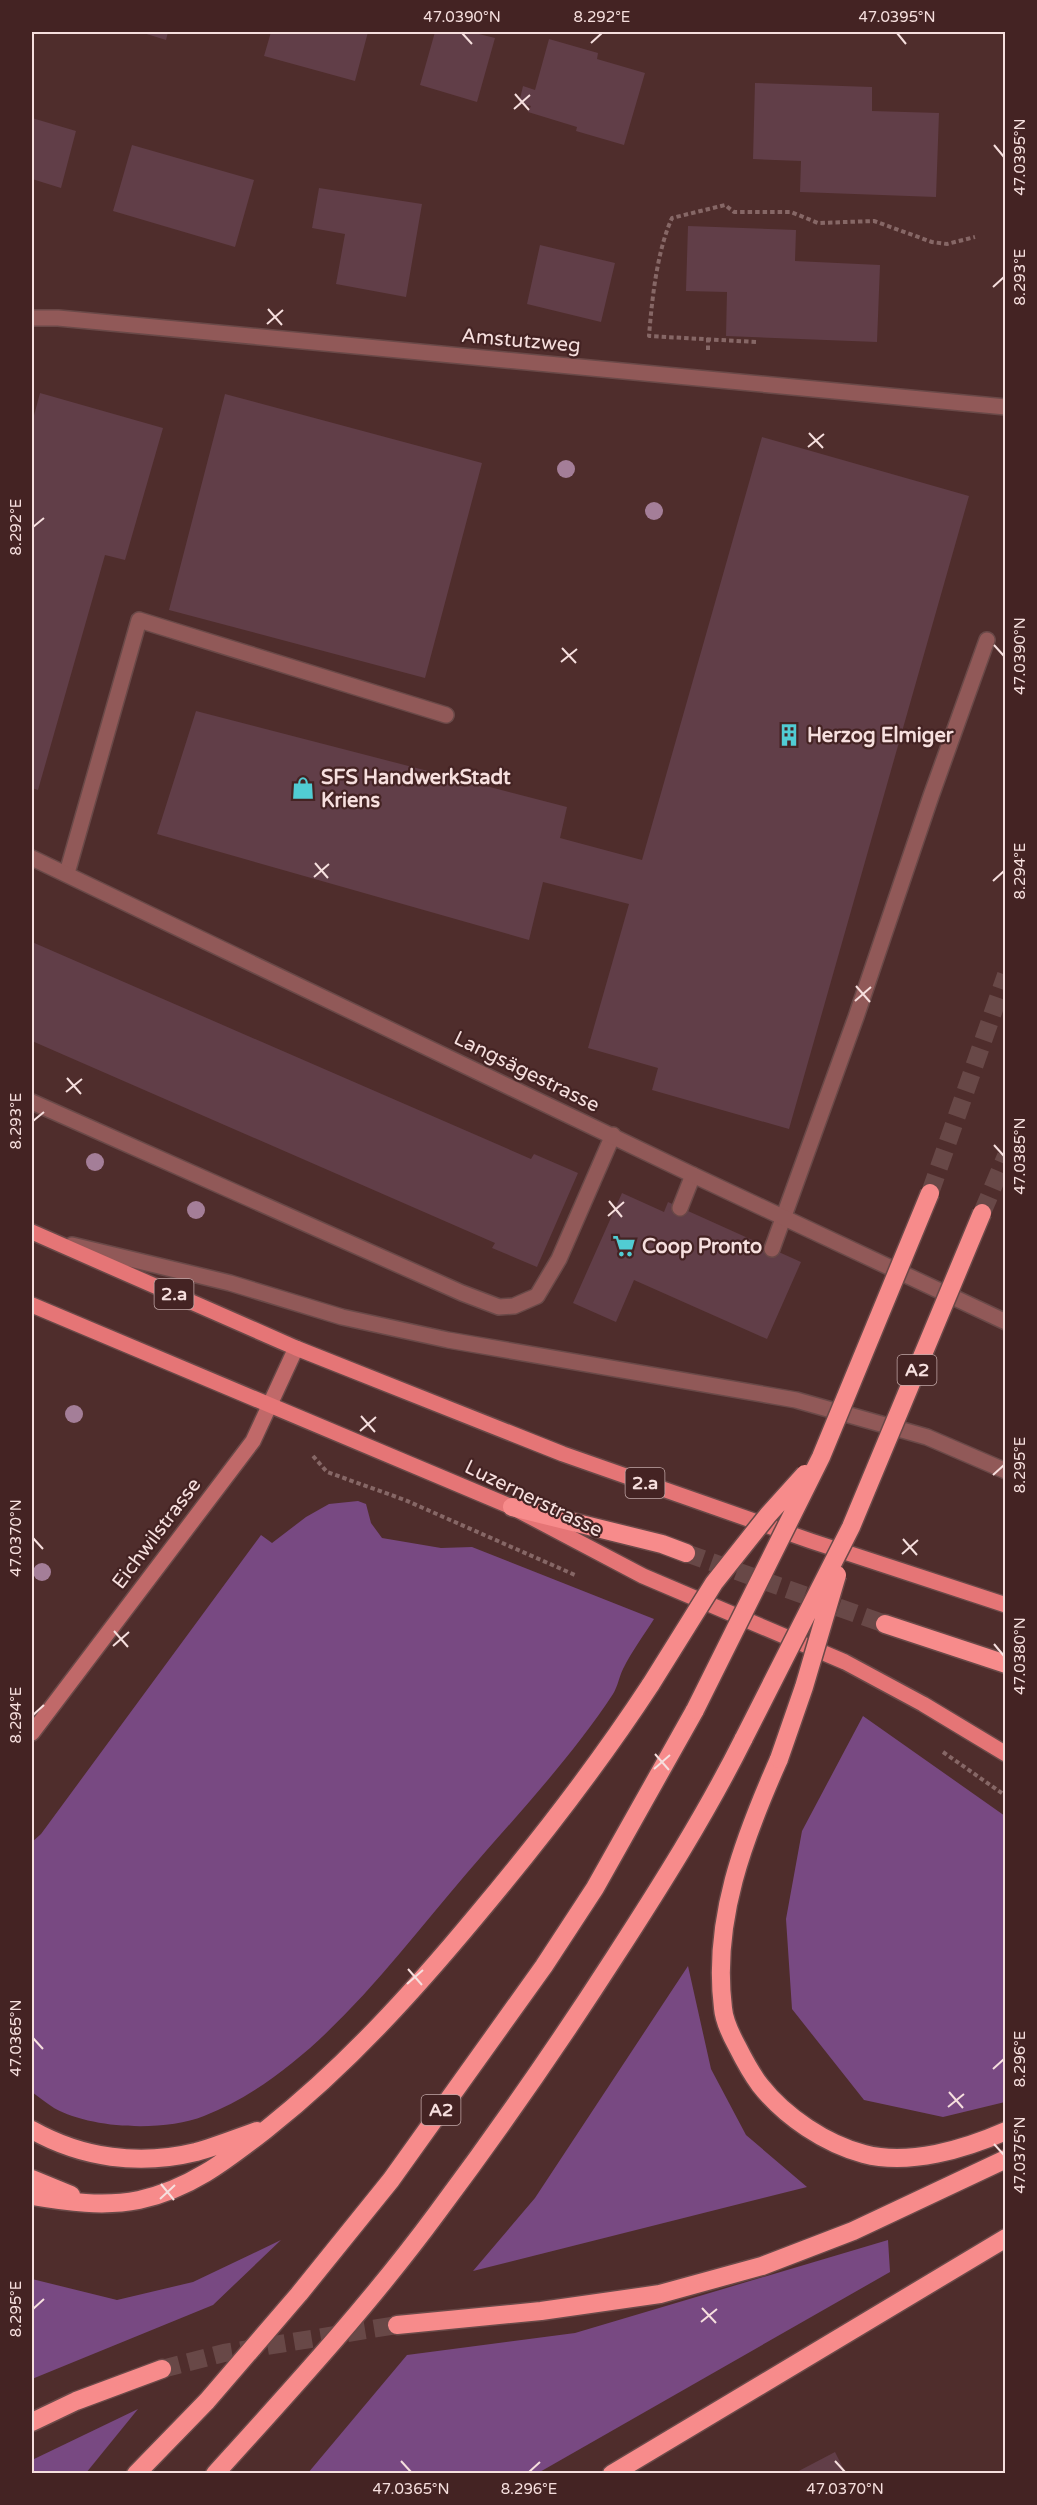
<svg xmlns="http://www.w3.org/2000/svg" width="1037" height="2505" viewBox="0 0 1037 2505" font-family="'Varela Round',sans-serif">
	<rect width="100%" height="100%" fill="#4f2d2c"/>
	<path fill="#784982" d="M358 1501 366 1504 371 1523 382 1538 441 1548 472 1547 654 1619C644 1635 632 1651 623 1669 619 1677 618 1686 613 1694 571 1758 517 1815 467 1873 393 1959 313 2073 204 2116 163 2132 92 2129 54 2108 46 2103 39 2097 32 2092V1842L41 1834 261 1535 272 1543 306 1517 329 1504Z
		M863 1716 1005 1816V2102L943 2117 864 2100 792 2009 786 1919 802 1831Z
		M688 1966 711 2069 746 2135 807 2187 473 2271 535 2198Z
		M281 2240 213 2305 32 2379V2279L117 2300 193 2282Z
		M888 2240 890 2272 538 2473H308L407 2355 575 2333Z
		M138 2409 86 2473H32V2460Z"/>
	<path fill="#613e48" d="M140 32H168L166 40Z
		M271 32H368L355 81 264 56Z
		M435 32H471L495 38 477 102 420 85Z
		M549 39 598 53 597 59 645 73 624 145 576 131 577 127 528 112 531 106 519 103 523 86 535 90Z
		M755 83 872 87V111L939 113 936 197 800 192 801 161 753 159Z
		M32 118 76 131 61 188 32 179Z
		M132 145 254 180 235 247 113 211Z
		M319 188 422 204 406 297 336 284 345 234 312 228Z
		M688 226 796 230 795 261 880 265 877 342 726 336 727 292 686 291Z
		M540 245 615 263 601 322 527 304Z
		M40 393 163 428 125 560 105 555 38 790 32 788V423Z
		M225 394 482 463 425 678 169 610Z
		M762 437 969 496 789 1129 652 1090 658 1068 588 1048 629 904 543 882 529 940 157 834 196 711 567 807 560 838 642 860Z
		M32 942 531 1159 534 1154 578 1173 537 1267 492 1248 495 1243 32 1041Z
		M622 1193 664 1212 668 1202 801 1262 767 1339 634 1280 616 1322 573 1303Z
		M835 2452 846 2474H793Z"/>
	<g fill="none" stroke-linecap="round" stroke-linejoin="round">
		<path stroke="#684847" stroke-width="18" stroke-dasharray="18 9" stroke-linecap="butt" d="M930 1193 1006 975
			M982 1213 1006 1156
			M686 1553 885 1624
			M162 2369 224 2353 397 2325"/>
		<g stroke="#6a4948" stroke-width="18">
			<path id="lane" d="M67 873 139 620 446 715
				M32 1102 462 1293 499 1307 514 1306 537 1296 559 1259 613 1135
				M680 1208 693 1175
				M72 1245 230 1283 342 1317 448 1340 796 1400 927 1437 1006 1471
				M772 1249 856 1017 931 796 987 640"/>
		</g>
		<g stroke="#6a4948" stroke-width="18">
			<path id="street" d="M32 318H58L1006 407
				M32 858 693 1175 1006 1322"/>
		</g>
		<g stroke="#6a4948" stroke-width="18">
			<path id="secondary" d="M32 1733 253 1441 296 1348"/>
		</g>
		<g stroke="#6a4948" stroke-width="18">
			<path id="primary" d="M32 1232 296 1348 563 1454 811 1541 1006 1605
				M32 1305 512 1507 643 1576 845 1662 923 1704 1006 1754"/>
		</g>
		<g stroke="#6a4948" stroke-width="21">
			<path id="highway" d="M512 1507 662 1544 686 1553
				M885 1624 1006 1664
				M779 1759C744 1838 712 1920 723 2008 724 2021 731 2035 737 2046 744 2060 751 2073 760 2085 785 2117 826 2144 864 2154 909 2166 965 2149 1006 2131
				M32 2130C82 2158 139 2166 196 2152 217 2146 237 2138 257 2131
				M32 2179 71 2195
				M32 2196C67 2202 104 2207 139 2200 191 2189 228 2159 268 2128 347 2065 413 1992 477 1915 540 1840 598 1765 651 1684
				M397 2325 541 2311 660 2294 762 2266 853 2231 1006 2159
				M32 2422 76 2401 162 2369
				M136 2474 207 2401 299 2294 391 2180 544 1966 595 1888 695 1710
				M215 2474C291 2390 370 2304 437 2213 499 2130 558 2045 614 1958 660 1887 706 1814 744 1738
				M612 2474 1006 2238"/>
		</g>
		<path stroke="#866766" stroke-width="4" stroke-dasharray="4.5 3" stroke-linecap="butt" d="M708 338V352
			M756 342 649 336C652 299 657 251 672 218L725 205 734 212H791L818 223 874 221 932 242 947 244 975 237
			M313 1456 327 1472 405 1500 575 1575
			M943 1752 1006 1796"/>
		<use href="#lane" stroke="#915958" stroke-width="15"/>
		<use href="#street" stroke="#915958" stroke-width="15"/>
		<use href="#secondary" stroke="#c06969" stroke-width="15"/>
		<use href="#primary" stroke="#e57576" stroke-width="15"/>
		<use href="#highway" stroke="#f78b8b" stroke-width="18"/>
		<g stroke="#6a4948" stroke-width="21" stroke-linecap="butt">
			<path id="highway-bridge" d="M651 1684 714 1583 768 1515 805 1474
				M695 1710 821 1457 930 1193
				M744 1738 851 1527 982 1213
				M779 1759 804 1687 837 1575"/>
		</g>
		<use href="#highway-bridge" stroke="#f78b8b" stroke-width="18"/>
	</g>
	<g fill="#a47e98">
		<circle cx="566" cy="469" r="9"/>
		<circle cx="654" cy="511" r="9"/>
		<circle cx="95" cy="1162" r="9"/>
		<circle cx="196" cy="1210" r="9"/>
		<circle cx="74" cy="1414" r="9"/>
		<circle cx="42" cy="1572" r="9"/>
	</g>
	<path fill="none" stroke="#f6dfde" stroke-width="2" d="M462 33 472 44M897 33 906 44M591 43 602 33M515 94 529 110M514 109 530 95M994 145 1004 157M993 287 1004 277M268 309 282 325M267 324 283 310M809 433 823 448M808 447 824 434M33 527 44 518M994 645 1004 656M562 648 576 663M561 662 577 649M315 863 328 878M314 877 329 864M993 881 1004 871M856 986 870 1002M855 1001 871 987M67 1078 81 1094M66 1092 82 1079M33 1121 44 1112M994 1145 1004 1156M609 1201 622 1217M608 1216 624 1202M361 1416 375 1432M360 1431 376 1417M993 1475 1004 1465M33 1538 43 1549M903 1539 917 1555M902 1554 918 1540M114 1631 128 1647M994 1644 1004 1656M113 1646 129 1632M33 1715 44 1705M655 1754 669 1770M654 1769 670 1755M408 1969 422 1985M407 1984 423 1970M33 2038 43 2049M993 2069 1004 2059M949 2092 963 2108M948 2107 964 2094M994 2144 1004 2155M161 2184 174 2200M160 2199 175 2185M702 2308 716 2323M33 2309 44 2299M701 2322 717 2309M401 2461 411 2472M835 2461 845 2472M529 2472 540 2462"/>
	<defs>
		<g id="building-bare" transform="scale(1.8)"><path d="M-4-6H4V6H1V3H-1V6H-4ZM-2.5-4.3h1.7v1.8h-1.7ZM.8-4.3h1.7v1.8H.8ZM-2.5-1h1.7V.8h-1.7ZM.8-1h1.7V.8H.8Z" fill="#51ccd3" stroke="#442323" stroke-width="2.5" paint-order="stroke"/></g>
		<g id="shop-bare" transform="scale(1.8)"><path d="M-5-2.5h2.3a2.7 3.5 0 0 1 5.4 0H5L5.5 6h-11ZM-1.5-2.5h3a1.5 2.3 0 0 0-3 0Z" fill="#51ccd3" stroke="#442323" stroke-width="2.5" paint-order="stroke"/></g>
		<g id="supermarket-bare" transform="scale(1.8)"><path d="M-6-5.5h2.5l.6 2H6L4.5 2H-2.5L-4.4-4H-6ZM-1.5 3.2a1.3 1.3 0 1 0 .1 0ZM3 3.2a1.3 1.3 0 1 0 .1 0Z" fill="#51ccd3" stroke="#442323" stroke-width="2.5" paint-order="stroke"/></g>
	</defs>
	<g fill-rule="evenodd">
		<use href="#building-bare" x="789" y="735"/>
		<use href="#shop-bare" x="303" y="788"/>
		<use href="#supermarket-bare" x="624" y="1246"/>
	</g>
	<g text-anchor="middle" stroke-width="4.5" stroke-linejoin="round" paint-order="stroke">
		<g fill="#442323" stroke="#c1a7a6" stroke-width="1.5">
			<rect x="154.5" y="1279" width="39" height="30" rx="4.5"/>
			<rect x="897.5" y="1355" width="39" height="30" rx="4.5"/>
			<rect x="625.5" y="1468" width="39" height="30" rx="4.5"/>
			<rect x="421.5" y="2095" width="39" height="30" rx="4.5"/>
		</g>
		<g font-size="18" font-weight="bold" fill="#f6dfde">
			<text x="174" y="1300">2.a</text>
			<text x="917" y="1376">A2</text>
			<text x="645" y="1489">2.a</text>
			<text x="441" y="2116">A2</text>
		</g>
		<g font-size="20" fill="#f6dfde" stroke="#442323">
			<text transform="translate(521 340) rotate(5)" y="7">Amstutzweg</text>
			<text transform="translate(527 1071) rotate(26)" y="7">Langsägestrasse</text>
			<text transform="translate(534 1498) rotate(26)" y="7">Luzernerstrasse</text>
			<text transform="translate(156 1533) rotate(-53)" y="7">Eichwilstrasse</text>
		</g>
		<g font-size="20" font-weight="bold" fill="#f6dfde" stroke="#442323" text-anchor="start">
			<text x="807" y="742">Herzog Elmiger</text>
			<text x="321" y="784">SFS HandwerkStadt<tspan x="321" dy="23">Kriens</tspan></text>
			<text x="642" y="1253">Coop Pronto</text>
		</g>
	</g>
	<rect width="1037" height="2505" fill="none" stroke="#442323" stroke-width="66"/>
	<rect x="33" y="33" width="971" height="2439" fill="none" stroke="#f6dfde" stroke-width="2"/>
	<g font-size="15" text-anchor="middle" fill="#f6dfde">
		<text x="462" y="22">47.0390°N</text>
		<text x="602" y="22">8.292°E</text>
		<text x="897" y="22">47.0395°N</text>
		<text transform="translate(1020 157) rotate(-90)" y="5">47.0395°N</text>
		<text transform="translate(1020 277) rotate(-90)" y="5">8.293°E</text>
		<text transform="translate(16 527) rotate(-90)" y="5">8.292°E</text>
		<text transform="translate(1020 656) rotate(-90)" y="5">47.0390°N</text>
		<text transform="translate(1020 871) rotate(-90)" y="5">8.294°E</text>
		<text transform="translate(16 1121) rotate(-90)" y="5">8.293°E</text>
		<text transform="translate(1020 1156) rotate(-90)" y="5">47.0385°N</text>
		<text transform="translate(1020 1465) rotate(-90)" y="5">8.295°E</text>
		<text transform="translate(16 1538) rotate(-90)" y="5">47.0370°N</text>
		<text transform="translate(1020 1656) rotate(-90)" y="5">47.0380°N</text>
		<text transform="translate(16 1715) rotate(-90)" y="5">8.294°E</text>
		<text transform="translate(16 2038) rotate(-90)" y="5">47.0365°N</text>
		<text transform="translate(1020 2059) rotate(-90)" y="5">8.296°E</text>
		<text transform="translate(1020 2155) rotate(-90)" y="5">47.0375°N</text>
		<text transform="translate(16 2309) rotate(-90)" y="5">8.295°E</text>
		<text x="411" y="2494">47.0365°N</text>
		<text x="529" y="2494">8.296°E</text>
		<text x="845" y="2494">47.0370°N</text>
	</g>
</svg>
